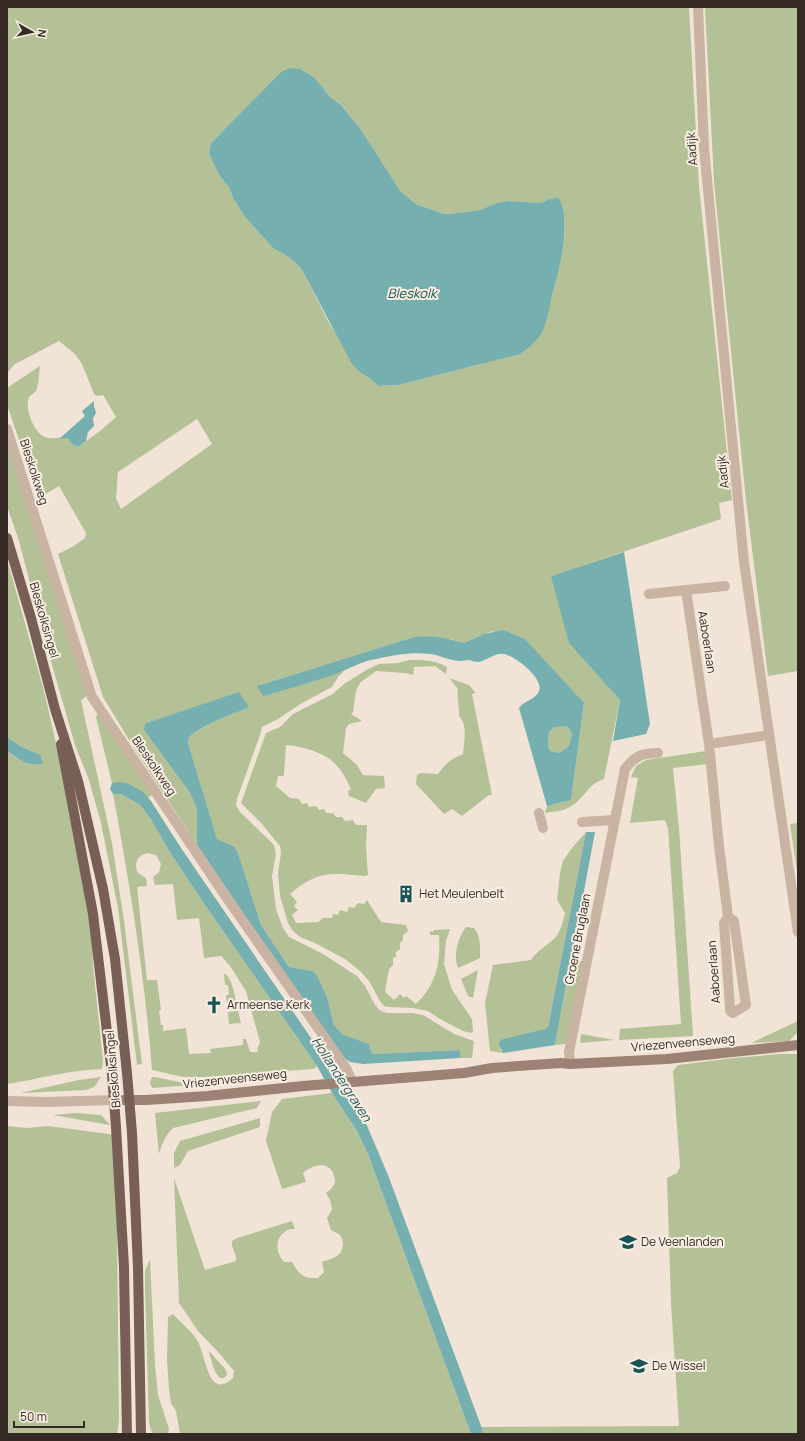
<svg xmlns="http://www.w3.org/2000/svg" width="805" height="1441" viewBox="0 0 805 1441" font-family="Manrope,sans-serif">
	<rect width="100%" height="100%" fill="#f1e4d6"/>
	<path fill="#b4c096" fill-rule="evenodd" d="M7 7H689L699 186 732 500 719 503 721 519 551 576 601 678 620 700 604 779C589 783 583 800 570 807 562 812 553 811 545 813L547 806 571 800 584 703 492 631 464 643 450 639 414 637 257 686 337 673 344 671 338 677 332 687 302 703 278 719 262 727 260 735 237 799 236 805 240 812 274 845 276 854 272 876 276 909 283 928 289 937 323 954 357 976 365 986 374 1003 379 1010 386 1013H412L423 1015 454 1034 474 1041 472 1058H460V1050L372 1054 369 1044 342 1034 334 1025 327 997 317 975 313 971 289 967 261 925 238 853 235 847 217 840 188 743C188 739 190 735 194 733 205 723 234 714 248 707L239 693 149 722 145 724 189 791 197 809V845L134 748 103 697 58 554 74 546 85 538 86 533 59 486 39 498 7 405V388L40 366C39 373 39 385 36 391 34 393 31 395 29 397 24 408 34 431 43 436 51 441 59 436 67 438L73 445 78 447 100 431 116 417 103 395 97 396 94 394 82 364 75 354 59 341 15 364 7 373ZM281 72 315 78 331 98 340 104 360 128 401 192 416 204 444 214 457 213 480 210 496 203 508 201 541 203 549 199C553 204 560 209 563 215 572 232 548 313 541 333L481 364 399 385 378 386 371 379 361 373 328 321 302 270 295 262 284 254 274 249 245 217 233 198 229 187 209 154 211 143ZM197 419 212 444 121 509 116 498 118 472Z
		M705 7H798V671L768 676 746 501 714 182Z
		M7 445 87 696 81 700 112 843 124 921 142 1064 137 1065 118 908 101 823 89 780 75 745 44 637 19 541 7 506Z
		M7 559 44 691 65 782 92 934 93 966 103 1061 102 1069C70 1070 39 1079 7 1084V751L16 758 30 764 35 753 20 746 7 737Z
		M409 660C422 660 436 660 447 667L446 674 449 678 469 685 476 693 472 694 492 795H489L462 816 452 809 444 814 416 784 417 775 421 773 438 774C446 763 451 759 463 754 464 742 468 724 459 716 460 707 456 697 458 689L446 674 435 666 414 667 413 675 405 673 376 671C371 676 365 678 360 683 354 691 355 703 353 712L351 714 362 721 349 724 346 728 343 753 357 765 363 775 384 776 385 788 376 789 366 803 349 796 348 791 351 789C347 782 344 773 338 767 326 752 304 747 286 745L284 776H278L276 786 290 798 299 799 302 804 307 803 309 807 316 806 319 810 324 809 326 813H333L336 817H342L345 821 353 820 356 825H367L366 848 368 875 365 876C329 873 319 870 290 894L297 902 294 906 298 910 292 915 296 923 318 922 323 918H332L333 914 338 915 340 910 347 912 349 907 354 908 358 903 364 904 367 900 381 922 406 925 408 931 403 935V940L400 943V949L395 953 397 956 393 958V965L389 969 385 992 394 1000 400 994 404 998 406 996 416 1004C436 985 441 962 439 935H430V931L433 932 434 930 450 929 446 941 444 964 452 990 472 1019 473 1032 471 1033 463 1031 440 1019 428 1011 413 1008 389 1007 384 1006 380 1001 369 981 360 971 345 959 315 943 300 937 293 931 288 923 280 896 278 873 281 853 280 846 262 824 241 803 266 733 280 727 293 714 333 694 344 684 368 669 379 664 398 663Z
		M98 712 153 794 148 798C142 791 122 780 112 783L96 717Z
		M563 726 568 727 572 734 569 746 559 753 550 751 548 746 549 732 553 728Z
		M706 751 708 764 673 768 679 828 693 1036 619 1040 620 1029 681 1024 668 828 665 820 630 823 638 778 631 777 636 766 646 760Z
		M113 794H121L140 805 150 818 171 854 205 905 317 1066 314 1069 204 1077H183L152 1070C145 978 130 885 113 794ZM148 853 156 855 161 864 159 872 153 877 155 885 173 884 177 920 199 918 204 958 221 956 230 966 246 991 260 1042 257 1049 258 1052H250L246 1039H243V1045L210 1049 211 1053 189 1054 186 1028 163 1031V1025H161L159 1011 161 1010 157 980H147L137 887 147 886 146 878 138 873C133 864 138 854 148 853Z
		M798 823V878L790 824Z
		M586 832 548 1027 545 1029 500 1049 503 1053 490 1051 485 1003 493 965 531 960C537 951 546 946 554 939 561 931 563 922 565 913L557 900 560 873 563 861 572 848Z
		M466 927 474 928C481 937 480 947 480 958L458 968C453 955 458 938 466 927Z
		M583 961 566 1044 555 1045 571 962Z
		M478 970 473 998 468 996 461 979Z
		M224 973C232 978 234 992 236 1002L227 1003 226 995H229L228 985H225Z
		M238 1011 241 1023 229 1024 228 1012Z
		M798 1021V1032L789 1041 751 1043Z
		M581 1034 614 1040 580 1043Z
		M781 1054H798V1434H484L481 1427 679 1426 671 1304 667 1178 677 1173 680 1167 673 1071 678 1065 734 1058Z
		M101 1077 94 1087 86 1090 20 1093 79 1080Z
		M152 1077H155L193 1085 152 1088 150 1082Z
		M332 1093 357 1131 368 1154 471 1434H180L176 1411 171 1403 169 1390 167 1360 168 1317 173 1314C181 1323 193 1332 198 1342 206 1356 208 1401 233 1378L234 1371 219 1353 198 1331 179 1303 174 1178 205 1270 236 1261C237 1253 231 1249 232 1241L237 1238 292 1221 295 1229C293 1229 288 1229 286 1231 274 1238 276 1253 284 1262H292C299 1274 303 1279 318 1278L324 1272 322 1262C333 1258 342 1257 343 1244 343 1241 342 1238 340 1235 338 1233 334 1232 331 1230L327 1218 332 1209 330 1200 326 1193 331 1189 335 1183C335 1180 334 1176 333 1173 327 1160 311 1166 303 1173L306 1182 282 1189 266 1141 272 1112 282 1099Z
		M261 1101 257 1108 173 1128C165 1136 162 1144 159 1154L155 1113Z
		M76 1113 101 1115 110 1125 53 1115Z
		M260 1118V1127L188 1151 180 1165 174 1168V1153L180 1141Z
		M7 1126 27 1128 48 1126 116 1135 119 1420 117 1434H7Z
		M150 1259 155 1365 158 1395 169 1429 168 1434H154L151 1431 149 1422 145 1289V1271Z
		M210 1352 226 1370 227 1375 224 1378H220L215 1372 209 1353Z"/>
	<path fill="#75afaf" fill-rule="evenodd" d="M289 68 300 69 315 78 331 98 340 104 360 128 401 192 416 204 444 214 457 213 480 210 496 203 508 201 541 203 549 199 558 198C560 201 562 203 562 206 570 234 558 273 551 300 549 311 546 323 542 332 537 342 528 348 520 354L399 385 378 386 371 379 361 373 352 364 302 270 295 262 284 254 274 249 245 217 233 198 229 187 220 176 209 154 211 143 281 72Z
		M94 401V406L96 413 93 418 94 426 88 432 86 441 78 447 73 445 67 438 59 439 85 416 82 411Z
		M624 552 650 724 646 734 613 741 620 700 569 643 551 576Z
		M503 630 525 639 584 703 571 800 547 806 519 708C524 700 536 700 539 691 544 678 515 656 504 654 495 652 487 661 478 662 475 662 472 661 469 660 466 660 463 661 460 661 450 661 440 655 430 654 411 652 395 655 376 659 362 661 349 669 336 674 312 682 288 689 263 696L257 686 414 637C431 635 447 638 464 643L484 634ZM563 726 568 727 572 734 569 746 559 753 550 751 548 746 549 732 553 728Z
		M239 692 249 707C234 714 206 723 194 733 190 735 188 739 188 743L217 839 235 847 238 853 261 925 289 967 313 971 317 975 327 997 334 1025 342 1034 369 1044 372 1054 460 1050V1058L363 1064 350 1062 344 1058 322 1030 197 845V809L189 791 144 730 145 724 149 722Z
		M7 737 20 746 40 755 43 763C30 768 18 759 7 751Z
		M117 782 127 783 143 792 151 801 181 848 348 1092 365 1121 388 1175 484 1434H471L368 1154 357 1131 332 1093 317 1066 205 905 171 854 150 818 140 805 121 794H113L110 789 112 783Z
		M586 832H595L555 1045 503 1053 499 1045 500 1040 545 1029 548 1027Z"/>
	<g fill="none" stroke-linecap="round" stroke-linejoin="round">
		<path stroke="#c9b3a2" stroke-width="10" d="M698 7 704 148 744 562 798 932
			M7 429 92 697 224 894 346 1068 352 1081
			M725 586 686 590 709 744 719 846 728 917 724 923 730 1007V1011L733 1013 746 1005 734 921 728 917
			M649 594 686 590
			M709 744 769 735
			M539 813 543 828
			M582 822 615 820
			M570 1064 569 1052 625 769C635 756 642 753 658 753
			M7 1101 46 1102 115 1100"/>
		<path stroke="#9d8174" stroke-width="10" d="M115 1100H146L207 1096 303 1086 464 1073 492 1068 561 1063 570 1064 667 1059 798 1045"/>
		<path stroke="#775f55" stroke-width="10" d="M7 538 31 618 55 709 78 781 103 889 115 959 127 1073 132 1133 138 1268 141 1434
			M61 744 93 914 112 1074 116 1127 124 1267 127 1434"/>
	</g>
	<defs>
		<g id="building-bare" transform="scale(1.38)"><path d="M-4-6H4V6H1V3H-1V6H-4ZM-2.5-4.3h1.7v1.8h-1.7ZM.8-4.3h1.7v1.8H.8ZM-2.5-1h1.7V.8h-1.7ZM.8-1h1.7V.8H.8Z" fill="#195456" stroke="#f9eee2" stroke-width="2.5" paint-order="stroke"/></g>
		<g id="church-bare" transform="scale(1.38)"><path d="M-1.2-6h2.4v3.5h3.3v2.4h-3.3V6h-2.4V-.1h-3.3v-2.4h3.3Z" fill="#195456" stroke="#f9eee2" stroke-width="2.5" paint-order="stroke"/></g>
		<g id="school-bare" transform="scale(1.38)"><path d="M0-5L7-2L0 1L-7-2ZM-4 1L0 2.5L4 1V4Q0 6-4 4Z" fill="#195456" stroke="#f9eee2" stroke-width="2.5" paint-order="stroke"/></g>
	</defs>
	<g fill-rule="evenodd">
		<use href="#building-bare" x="406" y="894"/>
		<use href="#church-bare" x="214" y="1005"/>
		<use href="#school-bare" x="628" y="1242"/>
		<use href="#school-bare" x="639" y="1366"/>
	</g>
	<g text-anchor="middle" stroke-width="4" stroke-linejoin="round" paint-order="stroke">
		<g font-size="12" fill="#342925" stroke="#f9eee2">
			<text transform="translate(692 149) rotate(-94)" y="4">Aadijk</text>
			<text transform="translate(34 472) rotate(72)" y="4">Bleskolkweg</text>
			<text transform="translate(723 472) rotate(-96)" y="4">Aadijk</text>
			<text transform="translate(44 620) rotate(74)" y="4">Bleskolksingel</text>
			<text transform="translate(707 642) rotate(81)" y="4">Aaboerlaan</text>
			<text transform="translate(154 766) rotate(56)" y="4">Bleskolkweg</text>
			<text transform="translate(578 939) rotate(-79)" y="4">Groene Bruglaan</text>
			<text transform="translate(714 972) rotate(-94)" y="4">Aaboerlaan</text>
			<text transform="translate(683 1043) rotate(-5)" y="4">Vriezenveenseweg</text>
			<text transform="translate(113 1069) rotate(-95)" y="4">Bleskolksingel</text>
			<text transform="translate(235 1079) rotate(-6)" y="4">Vriezenveenseweg</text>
		</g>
		<g font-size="12" fill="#342925" stroke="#f9eee2" text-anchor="start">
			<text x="419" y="898">Het Meulenbelt</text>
			<text x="227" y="1009">Armeense Kerk</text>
			<text x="641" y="1246">De Veenlanden</text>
			<text x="652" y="1370">De Wissel</text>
		</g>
		<g font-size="13" font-style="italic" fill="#195456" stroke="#f9eee2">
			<text x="412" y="298">Bleskolk</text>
			<text transform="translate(342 1079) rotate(57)" y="5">Hollandergraven</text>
		</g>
	</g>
	<rect width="805" height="1441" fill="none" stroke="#342925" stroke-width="16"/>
	<g transform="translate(32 32) rotate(98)" stroke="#f9eee2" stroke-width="3" paint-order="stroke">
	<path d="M0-3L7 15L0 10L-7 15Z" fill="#342925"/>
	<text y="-6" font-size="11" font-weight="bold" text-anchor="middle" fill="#342925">N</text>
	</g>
	<path d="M14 1421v6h70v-6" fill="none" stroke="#342925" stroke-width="2"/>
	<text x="20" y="1421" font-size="12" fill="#342925" stroke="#f9eee2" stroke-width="3" paint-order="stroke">50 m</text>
</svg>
